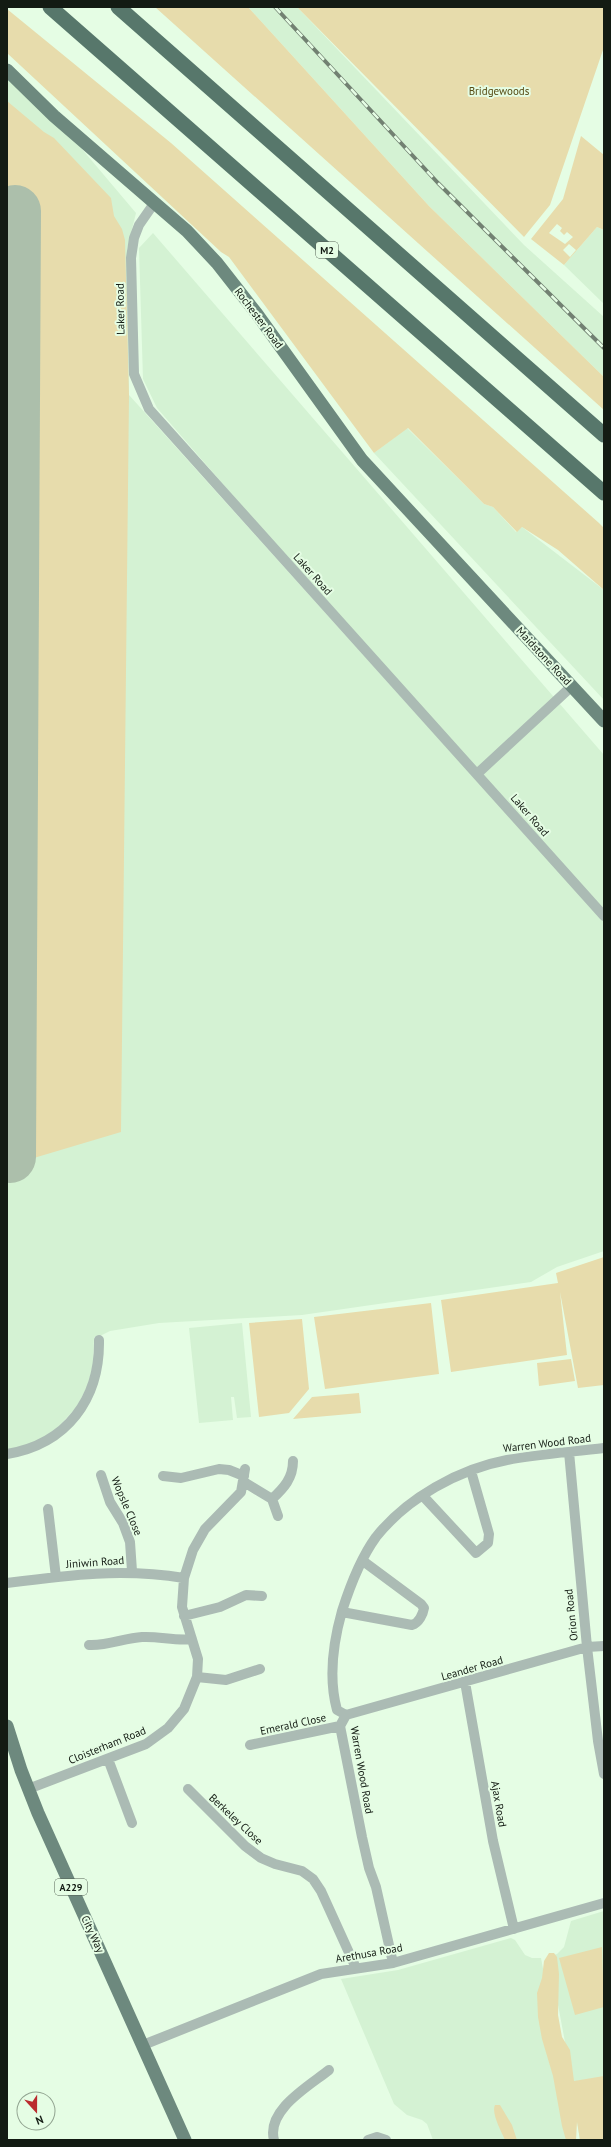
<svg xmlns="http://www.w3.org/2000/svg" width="611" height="2147" viewBox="0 0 611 2147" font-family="'PT Sans',sans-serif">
	<rect width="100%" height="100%" fill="#e5fde4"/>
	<path fill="#d4f2d3" d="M248 7H297L524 245 604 317V377L429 206Z
		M7 79 76 142 136 213 127 249 129 395 584 900 157 408 143 379 139 248 153 233 604 755V1251L557 1267 531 1282 302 1315 159 1323 110 1331 102 1335 94 1337 93 1365 87 1387 76 1408 56 1429 41 1439 25 1446 7 1450Z
		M597 227 604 230V304L564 265Z
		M407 428 484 504 493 507 516 532 522 527 604 590V700L374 453Z
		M242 1323 251 1417 237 1418 234 1397H231L233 1420 199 1423 189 1328Z
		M604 1911V2140H580L565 2042 549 1957 557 1954 564 1947 571 1921Z
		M511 1938 515 1940 525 1955 532 1958H541L557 2043 571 2140H433L427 2124 422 2120 407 2115 394 2104 341 1979 398 1970Z"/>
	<path fill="#e7dcac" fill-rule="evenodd" d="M155 7H248L429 206 604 377V410Z
		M297 7H604V47L550 205 524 237Z
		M7 9 171 143 599 523 604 528V590L558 550 522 527 517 532 493 507 484 504 408 428 374 453 229 257 221 252 7 53Z
		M7 101 44 132 54 138 111 198 114 216 122 229 125 240 129 395 121 1132 7 1166Z
		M581 136 604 155V230L597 227 564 265 531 239 563 199ZM557 224 562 228 560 231 564 235 567 232 573 237 565 244 549 233ZM569 244 576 250 570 257 563 250Z
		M604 1257V1385L578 1388 560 1292 567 1355 451 1372 441 1300 558 1283 556 1273Z
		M431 1303 439 1374 325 1389 314 1317Z
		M302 1319 309 1389 289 1413 259 1417 249 1323Z
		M571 1359 575 1381 539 1386 537 1363Z
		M359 1393 361 1413 293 1419 312 1397Z
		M602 1947 604 2007 575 2015 559 1958Z
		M549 1953H554L557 1957 559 1974 558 2015 562 2037 570 2050 574 2081 604 2076V2140H580L577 2122 576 2140H566L562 2126 553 2076 542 2039 538 2017 537 1993 542 1978 544 1961Z
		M495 2105H500L512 2125 517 2140H505C501 2131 491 2113 495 2105Z"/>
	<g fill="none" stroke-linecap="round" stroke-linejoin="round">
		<path stroke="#acbfab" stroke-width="21" d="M7 494 13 500
			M7 1139H10"/>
		<path stroke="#acbfab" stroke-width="52" d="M10 1157 15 211"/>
		<path stroke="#abbbb4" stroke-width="10" d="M155 202 139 225 134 238 131 258 134 374 149 409 604 916
			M478 773 572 686
			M569 1452 587 1647 598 1741 604 1774
			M7 1454C67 1444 100 1399 99 1340
			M101 1475 110 1502 123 1523 130 1542 132 1571
			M163 1476 181 1478 219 1469 229 1470 244 1476
			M244 1482 272 1499 278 1516
			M423 1496 476 1553 488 1543 489 1534 471 1471
			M272 1499C284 1488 293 1478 293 1461
			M48 1509 56 1577
			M7 1583C69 1575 122 1568 184 1578
			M342 1612 412 1625C419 1623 423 1614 424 1608L421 1604 363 1561
			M184 1616 220 1607 246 1595 262 1596
			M89 1645C108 1646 124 1638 142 1637 159 1636 175 1641 192 1639
			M197 1677 226 1680 260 1669
			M465 1682 493 1841 514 1929
			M346 1715 337 1710C328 1677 333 1643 342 1611 350 1586 360 1559 376 1537 407 1498 459 1469 507 1460 539 1454 572 1452 604 1448
			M346 1715 587 1647 604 1646
			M346 1715 340 1726 362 1837 369 1868 376 1887 393 1963
			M250 1745 340 1726
			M108 1759 132 1823
			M28 1789 146 1744 168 1728 184 1709 197 1677 198 1659 182 1607 184 1578 193 1550 205 1529 241 1492 245 1469
			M188 1789 245 1846 261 1858 275 1864 302 1871 313 1879 321 1891 356 1968
			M143 2045 321 1974 393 1963 604 1903
			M274 2140C266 2110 309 2086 329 2070
			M368 2140 377 2137 386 2140"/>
		<path stroke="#6d897e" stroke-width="13" d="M7 70 54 116 187 231 217 263 257 314 362 460 604 721
			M7 1726 21 1770 38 1813 185 2140"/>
		<path stroke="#57776b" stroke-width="15" d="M50 7 604 493
			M118 7 604 435"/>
		<g stroke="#728172" stroke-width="4">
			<path id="rail" d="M275 7 438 183 604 348"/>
		</g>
		<use href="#rail" stroke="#e5fde4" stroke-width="2.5" stroke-dasharray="8" stroke-linecap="butt"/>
	</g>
	<g text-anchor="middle" stroke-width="4" stroke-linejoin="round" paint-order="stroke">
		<g fill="#e5fde4" stroke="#525f52" stroke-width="1">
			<rect x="316" y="242" width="22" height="16" rx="3"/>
			<rect x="55" y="1879" width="32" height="16" rx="3"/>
		</g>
		<g font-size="10" font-weight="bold" fill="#131b13">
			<text x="327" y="254">M2</text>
			<text x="71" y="1891">A229</text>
		</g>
		<g font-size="11" fill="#564b14" stroke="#e5fde4">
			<text x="499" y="95">Bridgewoods</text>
		</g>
		<g font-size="11" fill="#131b13" stroke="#e5fde4">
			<text transform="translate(120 309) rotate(-91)" y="4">Laker Road</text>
			<text transform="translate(259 318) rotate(53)" y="4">Rochester Road</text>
			<text transform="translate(313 574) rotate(48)" y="4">Laker Road</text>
			<text transform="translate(544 656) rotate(47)" y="4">Maidstone Road</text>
			<text transform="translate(530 815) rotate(49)" y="4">Laker Road</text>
			<text transform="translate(547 1443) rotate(-7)" y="4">Warren Wood Road</text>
			<text transform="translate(127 1506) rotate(67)" y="4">Wopsle Close</text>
			<text transform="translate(95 1562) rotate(-4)" y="4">Jiniwin Road</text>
			<text transform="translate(571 1615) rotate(-96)" y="4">Orion Road</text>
			<text transform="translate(472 1668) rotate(-16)" y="4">Leander Road</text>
			<text transform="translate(293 1724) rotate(-12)" y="4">Emerald Close</text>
			<text transform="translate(107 1745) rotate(-22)" y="4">Cloisterham Road</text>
			<text transform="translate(362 1770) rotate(80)" y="4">Warren Wood Road</text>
			<text transform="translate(499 1804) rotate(80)" y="4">Ajax Road</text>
			<text transform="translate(236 1819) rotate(43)" y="4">Berkeley Close</text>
			<text transform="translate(93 1934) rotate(65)" y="4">City Way</text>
			<text transform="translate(369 1953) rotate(-10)" y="4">Arethusa Road</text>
		</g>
	</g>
	<rect width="611" height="2147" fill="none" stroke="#131b13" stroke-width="16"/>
	<g transform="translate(36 2111) rotate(159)"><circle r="19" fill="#e5fde4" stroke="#91a390"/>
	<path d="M0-3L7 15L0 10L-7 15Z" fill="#bb2b2f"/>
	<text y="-6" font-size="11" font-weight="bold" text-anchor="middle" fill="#131b13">N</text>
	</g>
</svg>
